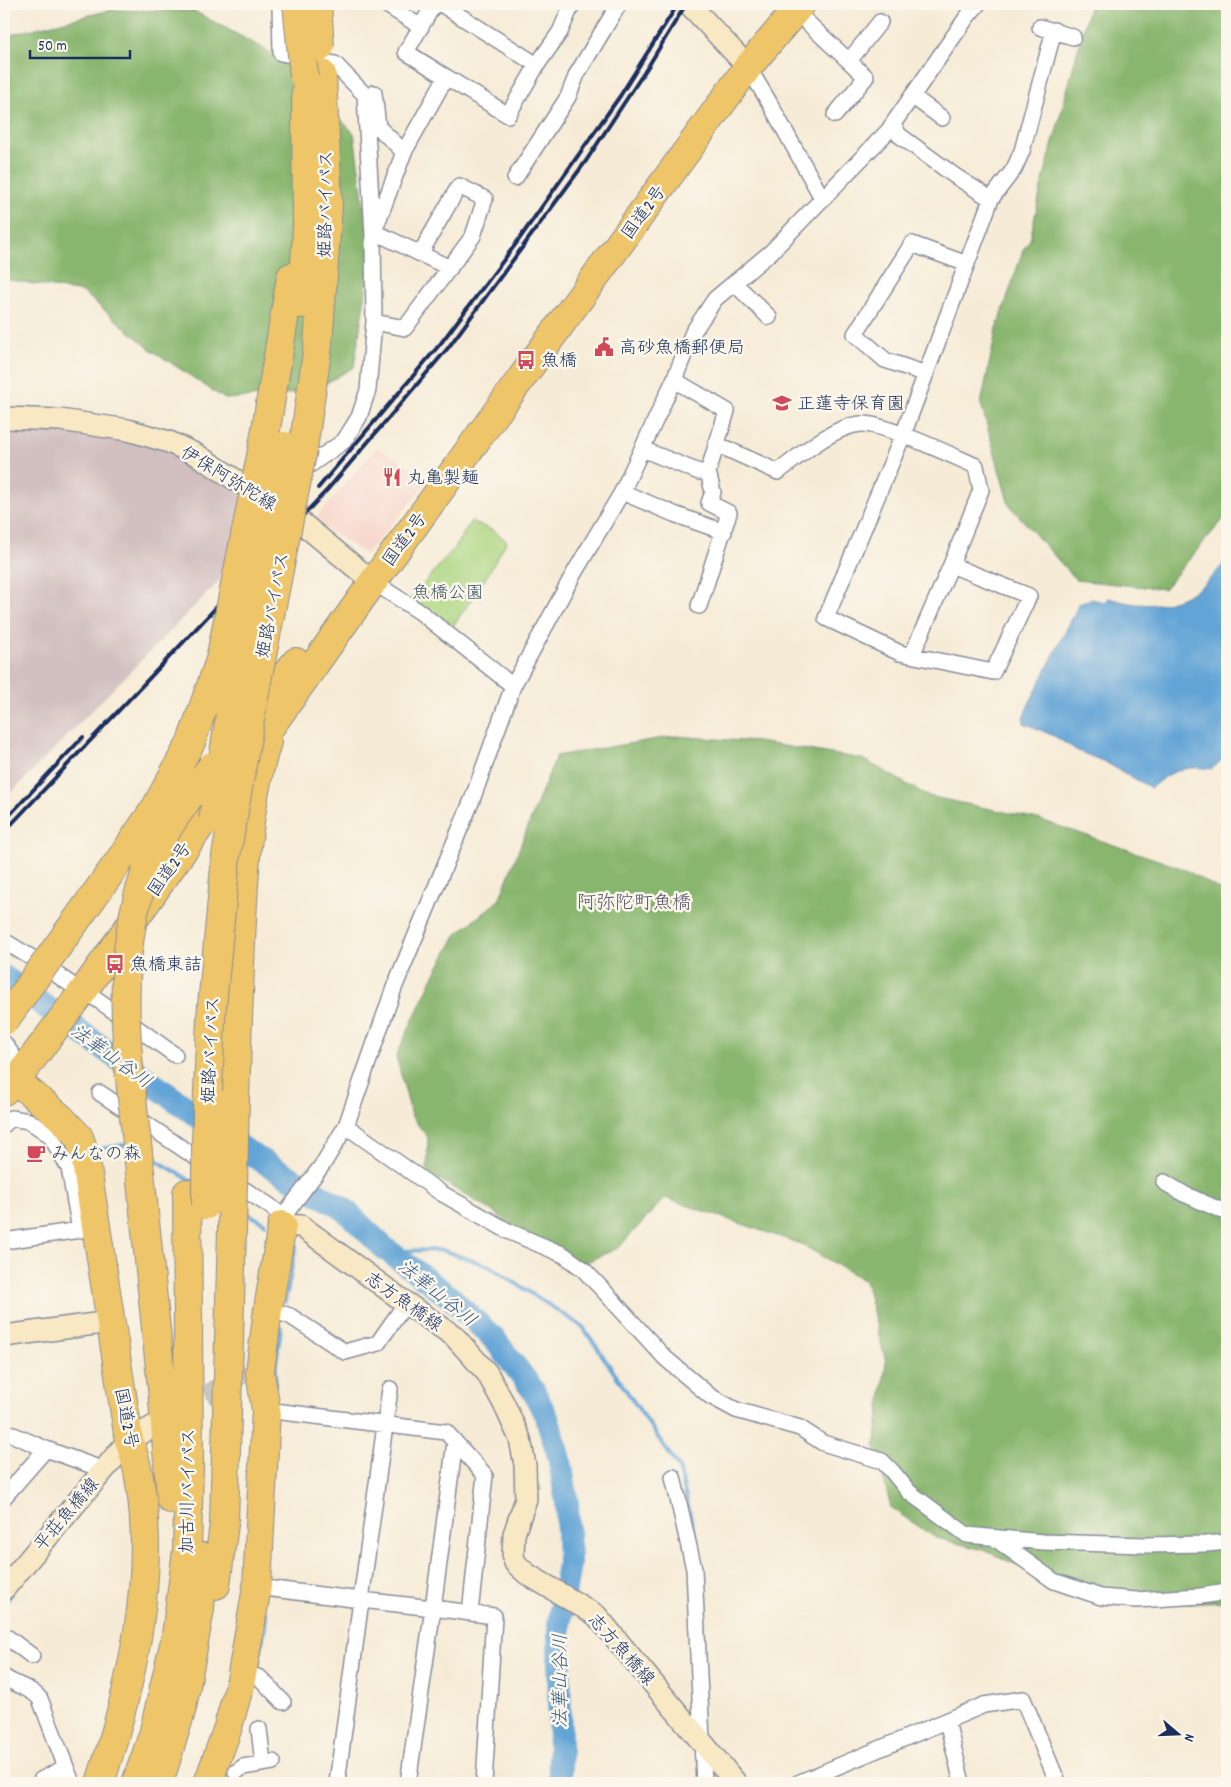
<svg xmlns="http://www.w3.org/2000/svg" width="1231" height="1787" viewBox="0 0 1231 1787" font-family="Dekko,'Klee One',sans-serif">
	<rect width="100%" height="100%" fill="#fbf7ec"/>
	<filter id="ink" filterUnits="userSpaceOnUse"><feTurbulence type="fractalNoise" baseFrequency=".02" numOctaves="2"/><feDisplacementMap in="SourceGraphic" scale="10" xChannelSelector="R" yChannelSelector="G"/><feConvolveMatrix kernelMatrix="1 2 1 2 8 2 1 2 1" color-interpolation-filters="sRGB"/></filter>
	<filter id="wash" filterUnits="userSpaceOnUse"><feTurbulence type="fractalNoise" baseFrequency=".0096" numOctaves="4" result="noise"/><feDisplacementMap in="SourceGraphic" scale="20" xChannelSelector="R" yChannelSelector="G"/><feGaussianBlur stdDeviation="1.12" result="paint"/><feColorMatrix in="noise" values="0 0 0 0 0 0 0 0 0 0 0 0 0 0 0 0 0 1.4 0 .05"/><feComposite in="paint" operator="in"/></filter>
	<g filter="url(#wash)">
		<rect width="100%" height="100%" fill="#f6ebd6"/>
		<path fill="#f7d1c8" d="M377 448 410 466 428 482 366 554 313 521Z"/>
		<path fill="#d2bfc0" d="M4 426 69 430 143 442 185 458 244 491 229 571 4 800Z"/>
		<path fill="#acd580" stroke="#64826f" d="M471 521 494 531 507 541 481 586 450 630 411 599 455 547Z"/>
		<path fill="#89b66e" stroke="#527266" d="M1090 4H1227V515L1164 589 1076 580 1009 505 981 404 996 331 1023 250 1030 240 1041 188Z
			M111 10 194 11 281 58 354 133 371 258 354 367 311 392 225 399 150 349 83 292 4 279V38L16 33Z
			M675 736 758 742 863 759 928 796 1038 819 1184 869 1227 894V1601L1163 1604 1094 1600 984 1550 936 1538 891 1508 875 1447 886 1362 865 1281 801 1244 665 1198 618 1248 566 1271 497 1214 427 1172 428 1138 412 1117 396 1056 433 977 457 934 499 900 556 756Z"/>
		<path fill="#63a4d6" stroke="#3f6a9a" d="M1227 559V755L1212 769C1185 765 1171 770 1151 788L1105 762 1078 751 1054 736 1024 723 1023 718 1029 704 1079 604 1091 599 1104 602 1109 598C1159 614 1197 601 1227 559Z"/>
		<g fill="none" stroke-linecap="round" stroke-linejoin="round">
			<path stroke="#63a4d6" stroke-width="4" d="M104 1148 128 1144
				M149 1156 195 1183
				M242 1210 266 1224
				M389 1251 442 1250 489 1266 583 1327 679 1468 699 1552 700 1563
				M285 1302 296 1246
				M275 1385 276 1362 281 1327
				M4 1604 10 1596
				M257 1671 265 1627 266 1612"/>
			<path stroke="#63a4d6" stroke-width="24" d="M4 977 252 1155 344 1209 383 1247 451 1298 495 1340 533 1390 547 1418 559 1456 567 1502 569 1564 559 1624 560 1783"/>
		</g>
	</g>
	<g filter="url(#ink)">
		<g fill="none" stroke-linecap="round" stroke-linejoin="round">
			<path stroke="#cac5be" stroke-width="21" stroke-dasharray="21 11" stroke-linecap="butt" d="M178 1412 247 1371"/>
			<g stroke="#888d9a" stroke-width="18">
				<path id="street" d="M280 4 281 53 335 64 365 95 373 234 383 236 450 268
					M385 4 421 27
					M441 4 537 65 560 32 572 4
					M795 11 866 77 835 115
					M1040 27 1073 37
					M849 61 880 22
					M748 67 769 102 822 198
					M446 77 508 115 537 65
					M374 93 378 127 404 152
					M912 96 942 118
					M515 178 568 97 577 74 619 4
					M991 199 1014 169 1022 151 1054 30
					M734 283 769 317
					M374 322 405 328 473 236 485 199 459 186 420 254
					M926 374 885 360 855 334 912 244 967 264
					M674 380 727 411 708 472 713 492 709 503 729 513 699 606
					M716 444 778 472C799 456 834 426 861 424 882 422 953 456 976 466L981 490 951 565 1029 596 993 672 900 653 826 618 903 435 991 199 955 176 899 135 893 124
					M642 449 699 472H708
					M296 469 307 467 344 441 359 417 368 390 374 322 373 234 404 152 446 77 406 52 434 4
					M622 492 674 514 724 532
					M373 582 420 612 513 686
					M912 655 951 565
					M4 941 37 961 82 992
					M84 990 175 1055
					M4 1043 23 1071
					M100 1093 210 1167
					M4 1125 11 1118 29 1121 50 1135 69 1168 80 1230 4 1241
					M346 1126 441 1193 508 1231 564 1255 583 1269 603 1290 665 1358 710 1396 736 1410 800 1428 823 1443 882 1461 892 1471 909 1492 967 1535 1043 1542 1145 1545 1206 1544 1227 1542
					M231 1181 270 1206 283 1217
					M1164 1182 1184 1194 1227 1213
					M282 1225 283 1217 323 1164 346 1126 394 988 472 800 513 686 573 575 622 492 674 380 693 332 715 299 771 252 888 131 967 17 978 4
					M268 1309 290 1316 345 1352 378 1343 406 1303
					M266 1410 446 1432 455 1442 433 1608 361 1600 337 1783
					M4 1431 46 1449 104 1470
					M455 1442 485 1475 470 1613
					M673 1477 694 1569 704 1783
					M4 1497 46 1449
					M994 1538 1054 1581 1101 1597 1136 1600 1201 1596 1227 1592
					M257 1587 361 1600 390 1389
					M4 1635 32 1656
					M243 1672 260 1678 283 1702
					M4 1677C16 1686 31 1687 40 1699L72 1783
					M947 1721 962 1783
					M259 1729 263 1763
					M236 1772 243 1767 273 1762
					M41 1780 66 1767
					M408 1783 433 1608 494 1616 484 1783
					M798 1783 984 1705 1023 1699 1058 1783"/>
			</g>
			<g stroke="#888d9a" stroke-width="24">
				<path id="secondary" d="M689 4 748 67
					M4 418 60 420 128 430 169 442 197 455 298 520 373 582
					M282 1225 301 1226 406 1303 454 1336 487 1373 504 1404 520 1439 525 1465 526 1499 514 1534 513 1554 515 1563 527 1574 596 1615 736 1783
					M4 1336 110 1322
					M4 1589 129 1440 156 1425"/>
			</g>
			<g stroke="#888d9a" stroke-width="30">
				<path id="highway" d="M303 304 307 225 306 92
					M264 441 291 277
					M303 449 318 345 328 206 322 74
					M244 726 296 662
					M15 1080 60 1117 79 1137 85 1155 129 1440C133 1452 137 1465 139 1477 157 1578 131 1688 100 1783
					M4 1091 23 1071 84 990 373 582 748 67 801 4
					M235 1097C237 1045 239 993 241 941 244 875 247 806 267 742
					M139 1162 162 1388 171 1499
					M216 1585 224 1524 232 1229
					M136 1783 153 1735 176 1636 187 1550 189 1465 187 1193
					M159 1783 182 1708 200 1609 203 1557
					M208 1783 228 1727 241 1680 257 1587 266 1410 260 1372 268 1309 282 1225"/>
			</g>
			<use href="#street" stroke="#fff" stroke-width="15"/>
			<use href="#secondary" stroke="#f8e8c3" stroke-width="21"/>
			<use href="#highway" stroke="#eec569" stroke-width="28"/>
			<path stroke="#1b2f5e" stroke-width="4" d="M318 488 441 343 515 245 620 96 678 4
				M4 821 83 737
				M4 832 328 489 448 348 586 161 649 65 686 4"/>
			<g stroke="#888d9a" stroke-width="30" stroke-linecap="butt">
				<path id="highway-bridge" d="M297 4 304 76
					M317 4 320 47
					M213 820 235 686 284 446
					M4 1021 124 854 156 807 191 742 220 660 264 441
					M139 1162C129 1064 111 963 147 869 162 831 188 799 212 766
					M206 1205V1141L211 1017 226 856 256 686 303 449
					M232 1229 235 1097"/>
			</g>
			<use href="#highway-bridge" stroke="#eec569" stroke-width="28"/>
		</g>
	</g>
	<defs>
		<g id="civic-bare" transform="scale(1.5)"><path d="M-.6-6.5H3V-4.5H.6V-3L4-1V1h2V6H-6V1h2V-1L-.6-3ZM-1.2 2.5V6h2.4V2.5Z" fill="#d1495b" stroke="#fbf7ec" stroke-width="2.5" paint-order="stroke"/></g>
		<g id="bus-bare" transform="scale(1.5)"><path d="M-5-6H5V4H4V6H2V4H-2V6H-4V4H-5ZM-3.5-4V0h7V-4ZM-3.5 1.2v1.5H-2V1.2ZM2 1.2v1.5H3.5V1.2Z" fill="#d1495b" stroke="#fbf7ec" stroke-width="2.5" paint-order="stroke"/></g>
		<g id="school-bare" transform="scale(1.5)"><path d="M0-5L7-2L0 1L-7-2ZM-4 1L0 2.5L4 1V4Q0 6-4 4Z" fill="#d1495b" stroke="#fbf7ec" stroke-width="2.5" paint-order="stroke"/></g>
		<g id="restaurant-bare" transform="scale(1.5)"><path d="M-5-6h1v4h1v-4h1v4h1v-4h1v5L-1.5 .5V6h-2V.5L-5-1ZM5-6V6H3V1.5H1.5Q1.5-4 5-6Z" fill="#d1495b" stroke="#fbf7ec" stroke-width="2.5" paint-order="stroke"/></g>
		<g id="cafe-bare" transform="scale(1.5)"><path d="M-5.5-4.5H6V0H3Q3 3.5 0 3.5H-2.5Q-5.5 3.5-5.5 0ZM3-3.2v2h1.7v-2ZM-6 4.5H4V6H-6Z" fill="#d1495b" stroke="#fbf7ec" stroke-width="2.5" paint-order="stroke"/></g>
	</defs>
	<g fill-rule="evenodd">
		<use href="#civic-bare" x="604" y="347"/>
		<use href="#bus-bare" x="526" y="360"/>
		<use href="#school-bare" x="782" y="403"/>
		<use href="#restaurant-bare" x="392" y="477"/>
		<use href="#bus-bare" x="115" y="964"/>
		<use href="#cafe-bare" x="36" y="1153"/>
	</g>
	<g text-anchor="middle" stroke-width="5" stroke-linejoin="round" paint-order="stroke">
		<g font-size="18" fill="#1b2f5e" stroke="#fbf7ec">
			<text transform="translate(325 204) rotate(-89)" y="6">姫路バイパス</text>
			<text transform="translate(643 212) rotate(-54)" y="6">国道2号</text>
			<text transform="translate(229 478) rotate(31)" y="6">伊保阿弥陀線</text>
			<text transform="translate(404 539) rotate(-54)" y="6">国道2号</text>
			<text transform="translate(272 605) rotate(-79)" y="6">姫路バイパス</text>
			<text transform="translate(169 869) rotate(-55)" y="6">国道2号</text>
			<text transform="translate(210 1050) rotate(-87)" y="6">姫路バイパス</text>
			<text transform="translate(404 1301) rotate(35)" y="6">志方魚橋線</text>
			<text transform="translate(127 1418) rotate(79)" y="6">国道2号</text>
			<text transform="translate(187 1491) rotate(-89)" y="6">加古川バイパス</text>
			<text transform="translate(66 1514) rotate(-50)" y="6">平荘魚橋線</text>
			<text transform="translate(622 1649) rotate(48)" y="6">志方魚橋線</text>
		</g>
		<g font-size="18" fill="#1b2f5e" stroke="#fbf7ec" text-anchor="start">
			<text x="619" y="353">高砂魚橋郵便局</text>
			<text x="541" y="366">魚橋</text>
			<text x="797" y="409">正蓮寺保育園</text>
			<text x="407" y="483">丸亀製麺</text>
			<text x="130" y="970">魚橋東詰</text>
			<text x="51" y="1159">みんなの森</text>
		</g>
		<g font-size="18" fill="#3f5866" stroke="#fbf7ec">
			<text x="448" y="598">魚橋公園</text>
		</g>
		<g font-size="19" fill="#5a566d" stroke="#fbf7ec">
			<text x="634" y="908">阿弥陀町魚橋</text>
		</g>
		<g font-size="19" font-style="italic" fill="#345888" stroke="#fbf7ec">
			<text transform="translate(112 1055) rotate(36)" y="7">法華山谷川</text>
			<text transform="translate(438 1292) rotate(39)" y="7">法華山谷川</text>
			<text transform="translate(559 1681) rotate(-90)" y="7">法華山谷川</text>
		</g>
	</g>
	<rect width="1231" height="1787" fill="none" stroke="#fbf7ec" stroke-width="20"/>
	<g transform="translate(1178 1734) rotate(109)" stroke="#fbf7ec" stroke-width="4" paint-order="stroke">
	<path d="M0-4L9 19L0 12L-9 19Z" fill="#1b2f5e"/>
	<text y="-8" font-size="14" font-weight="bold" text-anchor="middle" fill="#1b2f5e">N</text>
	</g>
	<path d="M30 50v8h100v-8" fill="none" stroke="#1b2f5e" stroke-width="2.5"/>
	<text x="38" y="50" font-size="15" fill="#1b2f5e" stroke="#fbf7ec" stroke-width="4" paint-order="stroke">50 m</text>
</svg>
